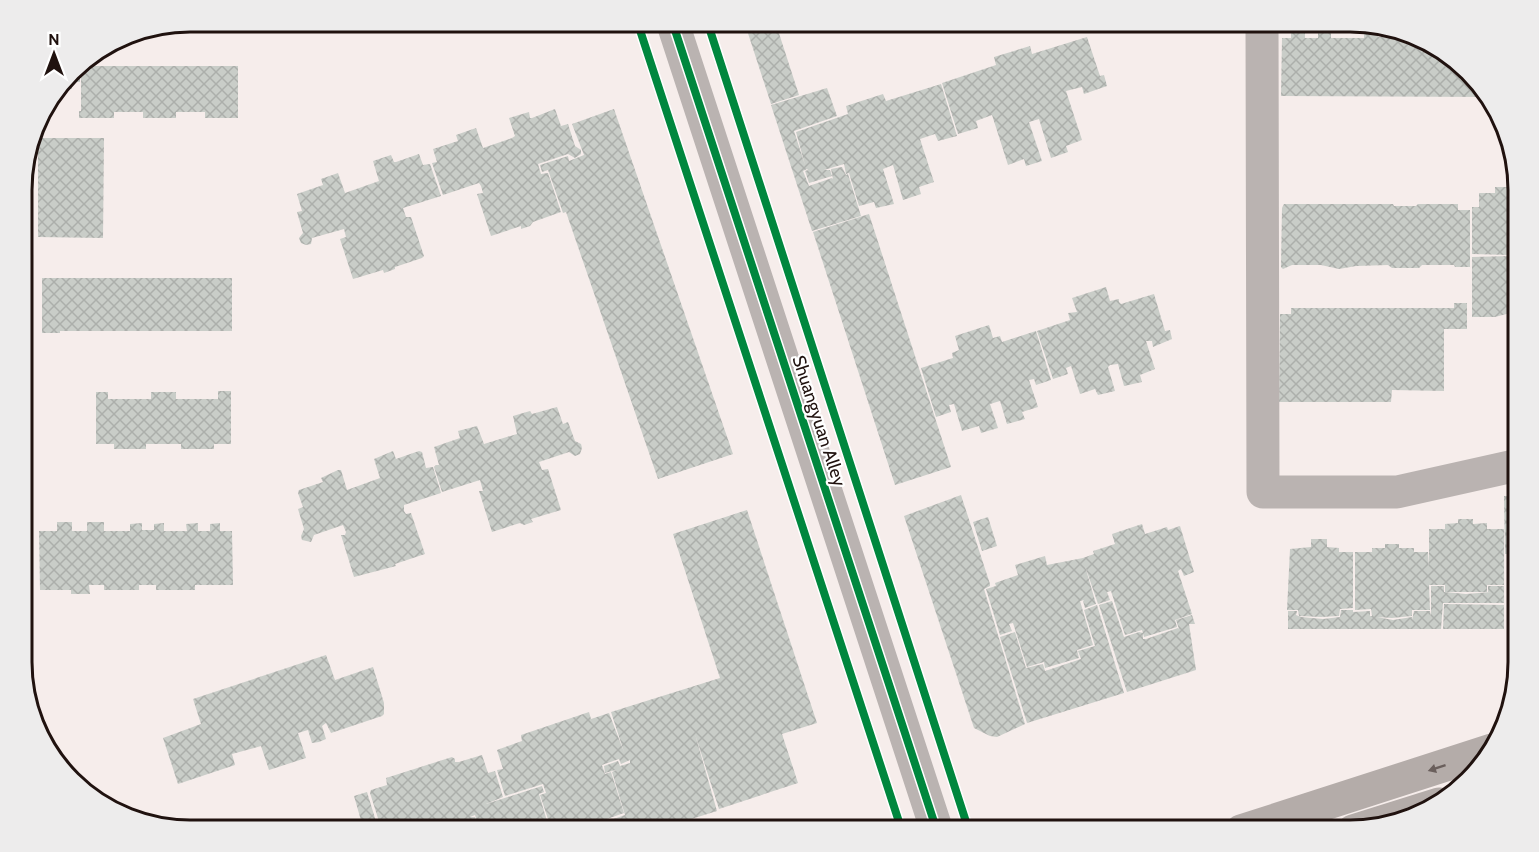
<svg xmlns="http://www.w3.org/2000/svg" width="1539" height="852" viewBox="0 0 1539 852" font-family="Cabin,sans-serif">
	<defs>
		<pattern id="building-cross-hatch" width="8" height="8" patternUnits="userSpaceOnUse" patternTransform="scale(1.5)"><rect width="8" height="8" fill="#c9cdc8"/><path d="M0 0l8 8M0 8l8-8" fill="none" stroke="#acafab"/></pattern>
	</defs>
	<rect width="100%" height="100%" fill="#f6edeb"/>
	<path fill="url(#building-cross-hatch)" d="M744 21H775L799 95 771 104Z
		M1291 31H1305V38H1318V31H1331V38H1364V31H1378V37H1392V32L1406 36V38H1412L1434 43 1490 97 1281 96 1282 38H1291Z
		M1087 37 1100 76 1104 75 1107 86 1084 94 1082 87 1066 91 1082 140 1066 146 1068 152 1051 158 1039 119 1029 122 1042 161 1026 166 1024 159 1008 165 992 115 976 121 978 128 958 134 942 83 996 65 994 57 1030 46 1032 54Z
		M80 62V82H72V89H58Z
		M81 66H238V118H205V112H176V118H143V112H114V118H79V111H81Z
		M941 84 957 136 938 141 935 134 920 139 934 182 919 187 921 194 903 200 893 165 883 169 894 204 876 208 874 202 859 206 849 173 846 174 844 164 824 170H830L832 176 809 183 805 171 808 170 807 169 803 171 809 186 832 178 833 179 831 169 842 167 846 175 848 174 861 216 812 231 771 105 827 88 837 116 794 131 805 165 796 132 848 114 846 106 883 94 886 101Z
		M555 109 561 126 568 124 575 146 581 150V154L575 158 568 154 538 164 541 174 548 173 561 212 533 222 530 226 521 229V226L491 236 477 194 483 193 481 186 479 183 443 195 432 163 437 162 433 149 458 141 456 135 476 128 483 148 512 138 515 136 509 118 529 112 530 118H532Z
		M614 109 733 454 658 479 566 212 563 213 548 170 542 172 540 165 568 156 569 161 584 155 572 124Z
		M38 138H104L103 238 38 237Z
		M419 154 423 165 430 164 441 196 403 208 406 217H411L424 256 422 258 395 267V269L384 273 383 270 353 279 340 239 346 237 344 229 312 238 311 244 306 245 301 243 299 238 303 233 297 212 302 211 297 194 323 185 321 179 338 173 345 193 379 181 373 161 391 155 394 162H396Z
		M1495 187H1508V192H1518V248H1509V255L1472 254V207H1479V193H1495Z
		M1284 204H1393L1394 206H1416L1418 204H1458V210H1470V267H1455L1454 265H1422L1419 268H1392L1388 265 1356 266 1339 269 1321 265H1292L1283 269 1281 267 1282 208Z
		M869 214 951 467 895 485 813 232Z
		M1511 249H1518V311L1495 317H1472V257L1511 256Z
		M42 278H232V331H60V333H42Z
		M1106 287 1110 301 1119 299V302L1121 304 1154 294 1165 331 1170 330 1172 339 1153 347 1152 341H1146L1155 369 1140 375 1142 382 1124 386 1118 364 1110 365 1108 367 1115 391 1098 395 1095 389 1080 394 1071 366 1066 368 1068 374 1053 379 1037 331 1070 320 1068 313 1077 312 1072 298Z
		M1454 303H1467V329H1444V391L1392 390 1391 402H1279L1280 314H1291V308H1454Z
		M989 325 993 338 1000 336 1002 342 1036 331 1051 380 1036 385 1034 379 1029 380 1038 407 1022 412 1025 419 1007 424 1000 401 990 404 998 428 981 433 979 426 962 431 954 404 949 405 951 412 936 417 921 368 953 358 952 353 959 350 955 336Z
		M218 391H231V444H214V449H181V444H146V449H114V444H96V392H108V399H151V392H176V399H218Z
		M557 407 563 424 568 422 575 441 581 444 582 448 580 454 575 456 569 452 539 462 542 470 548 469 561 510 531 519 533 522 524 525 520 523 492 532 479 491H483L480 480 442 492 434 467 436 465H439L434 447 460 438 458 431 477 426 484 444 517 434 513 416 530 411 532 414Z
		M393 451 396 459 419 451 422 452 426 468 433 467 441 493 404 505V511L406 514 411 513 425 554 395 564 396 566 354 577 341 535H345L346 532 343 525 314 535 311 542 302 540 301 536 304 529 298 509 303 507 298 493 299 490 323 482 321 478 338 470H341L347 490 380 478 374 459Z
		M961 495 990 584V586L984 589 1025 724 997 737 990 736 974 728 904 516Z
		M1504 496H1518V554H1505Z
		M747 510 817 723 782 734 798 783 719 809 695 734 717 811 653 831H579L625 815 612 772 616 770 605 773 604 766 618 761 620 766 630 763V760L621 764 619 759 602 765 605 774 611 772 624 813 573 831H552L540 795 546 793 543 784 505 796 497 770 503 769 497 750 522 741 521 735 589 712 591 719 609 713 624 752 611 712 720 678 673 534Z
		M988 517 997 546 982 551 973 522Z
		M1458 519H1473V524L1487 523V529H1504V585H1487V592H1445V585H1429L1430 610H1412V616L1392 618 1377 617 1393 620 1412 617V620L1414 611H1430L1431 616V586H1444V592L1466 594 1491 592H1488V586H1504V603H1443L1441 629H1288V611H1297L1296 615 1301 617 1323 619 1340 617 1341 610H1353V612L1370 611V616H1372L1371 609 1355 610V552H1372V548H1385V544H1399V548H1414V552H1428L1429 567V529H1445V524L1458 523Z
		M57 522H72V531H87V522H104V531H130V524L142 523V530H154V524L164 523V531H187L186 524 198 523V531H210V524L220 523V531H232L233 585H195V590H156V585H139V590H104V585H89L90 594H71V590H40L39 531H57Z
		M1142 524 1145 534 1167 527 1168 530 1180 526 1194 572 1184 576 1181 569 1178 571 1192 614 1175 620 1177 627 1144 637 1142 630 1125 635 1111 591 1107 592 1110 600 1098 604 1085 566 1096 604 1085 608 1083 601 1084 600 1080 601 1093 645 1077 650 1079 658 1045 668 1044 662 1027 667 1013 623 1009 624 1012 631 1000 635 986 589 996 586 995 583 1018 575 1015 565 1045 556 1047 565 1083 558 1094 554 1093 551 1115 544 1112 534Z
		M1311 539H1327V547L1339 548V552H1353V608L1340 609 1339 616 1321 617 1299 616 1298 610H1287L1290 549 1311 547Z
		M1112 601 1124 637 1139 632 1143 633V639H1146L1178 628 1179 629 1176 620 1192 615 1195 624H1189L1196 670 1127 692 1099 605Z
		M1444 604 1504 605V629H1443Z
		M1097 605 1124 693 1027 723 1000 637 1015 632 1026 668 1043 664 1045 671 1081 659 1078 651 1095 646 1084 610Z
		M326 655 335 680 373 667 384 703V714L382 716 331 733 326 723 322 726 326 739 319 742 312 743 308 730 298 733 306 758 269 770 261 746 232 754 235 765 178 784 163 738 201 724 193 699Z
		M482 755 488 773 495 771 503 797 486 804 542 786 544 792 539 794 550 831H480L475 815 470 817H475L479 831H382L370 793 371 790 387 785 386 778 452 757 455 759V762H459Z
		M367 792 379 831H364L354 796Z"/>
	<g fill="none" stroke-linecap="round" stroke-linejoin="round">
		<path stroke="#bab3b1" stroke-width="33" d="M672 21 937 831
			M1262 21 1263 492H1397L1518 465"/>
		<path stroke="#b4aca9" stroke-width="33" d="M1241 831 1492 750
			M1353 831 1439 804"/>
		<g stroke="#fff" stroke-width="11">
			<path id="cycleway" d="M637 21 902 831
				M672 21 937 831
				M707 21 969 831"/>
		</g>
		<use href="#cycleway" stroke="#00873e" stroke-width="8"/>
	</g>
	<defs><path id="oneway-solid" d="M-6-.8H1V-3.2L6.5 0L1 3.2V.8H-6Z" transform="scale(1.5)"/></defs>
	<use fill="#6a5f5c" href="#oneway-solid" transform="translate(1437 768) rotate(162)"/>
	<g text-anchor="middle" stroke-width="4.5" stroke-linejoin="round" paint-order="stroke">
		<g font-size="18" fill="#20120f" stroke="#fff">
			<text transform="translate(819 421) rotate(72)" y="6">Shuangyuan Alley</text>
		</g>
	</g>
	<path d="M0 0H1539V852H0ZM190 32H1350A158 158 0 0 1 1508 190V662A158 158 0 0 1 1350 820H190A158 158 0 0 1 32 662V190A158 158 0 0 1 190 32Z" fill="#edecec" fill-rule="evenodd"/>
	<path fill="none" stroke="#20120f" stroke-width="3" d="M190 32H1350A158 158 0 0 1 1508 190V662A158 158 0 0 1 1350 820H190A158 158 0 0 1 32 662V190A158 158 0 0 1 190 32Z"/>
	<g transform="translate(54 54)" stroke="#ffffff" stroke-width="4.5" paint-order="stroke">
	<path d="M0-4.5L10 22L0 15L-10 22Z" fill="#20120f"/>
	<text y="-9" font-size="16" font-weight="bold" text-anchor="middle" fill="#20120f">N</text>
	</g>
</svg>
